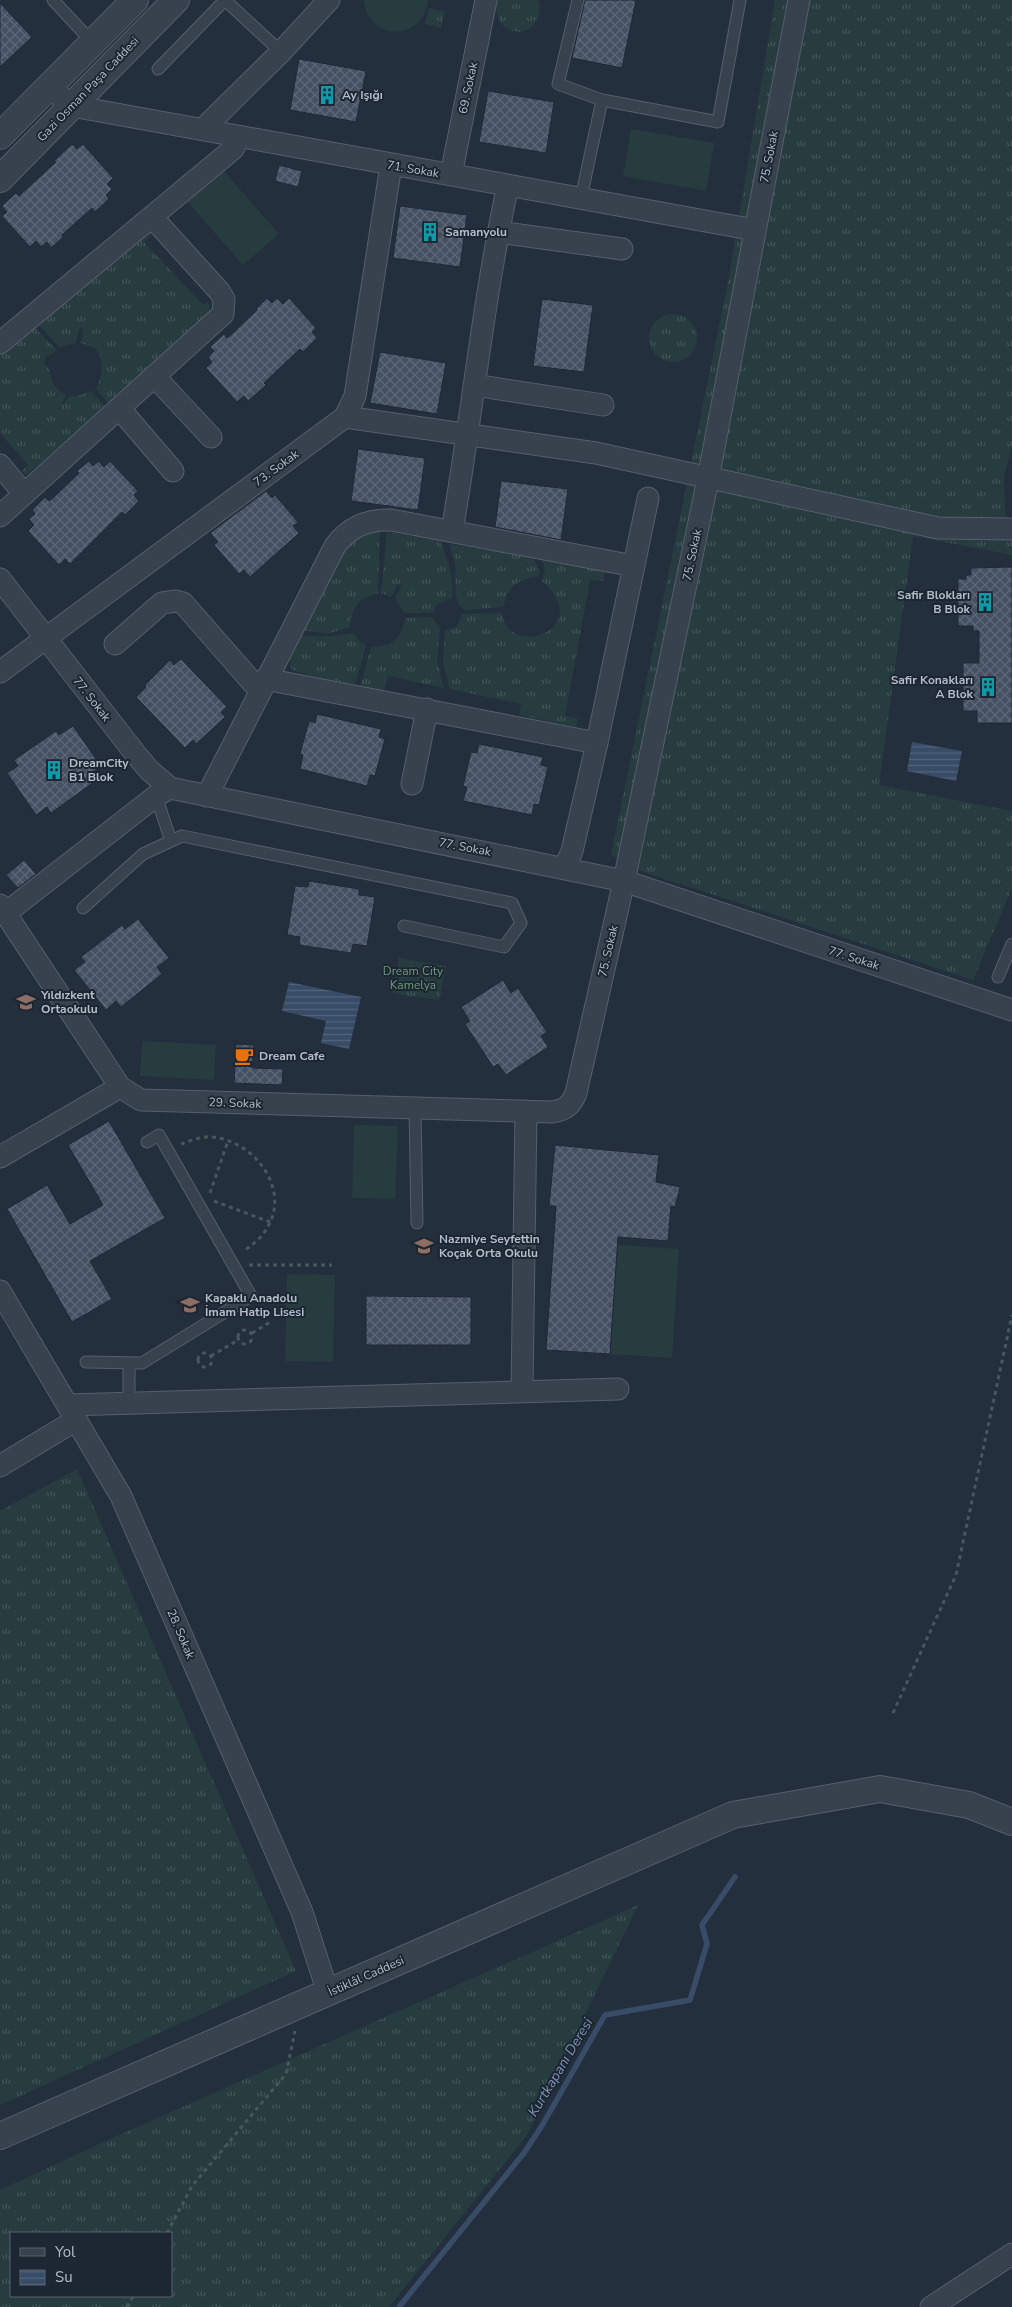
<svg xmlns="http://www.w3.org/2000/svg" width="1012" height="2307" viewBox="0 0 1012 2307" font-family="'Nunito Sans',sans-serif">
	<defs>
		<pattern id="grass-tufts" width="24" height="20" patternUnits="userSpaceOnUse" patternTransform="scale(1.25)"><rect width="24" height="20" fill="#263c3f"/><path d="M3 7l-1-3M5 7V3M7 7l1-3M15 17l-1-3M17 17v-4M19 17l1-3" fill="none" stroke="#435659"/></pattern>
		<pattern id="water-rules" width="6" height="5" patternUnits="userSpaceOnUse" patternTransform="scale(1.25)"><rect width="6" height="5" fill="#394c67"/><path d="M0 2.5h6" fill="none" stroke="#53647b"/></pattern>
		<pattern id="building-cross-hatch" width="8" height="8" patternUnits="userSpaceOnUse" patternTransform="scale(1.25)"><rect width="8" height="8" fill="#455162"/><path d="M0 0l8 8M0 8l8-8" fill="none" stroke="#5d6877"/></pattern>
	</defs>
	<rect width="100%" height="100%" fill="#242f3e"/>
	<path fill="url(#grass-tufts)" fill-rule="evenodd" d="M498 0H538C545 19 529 37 510 30 498 24 494 13 498 0Z
		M775 0H1012V445L1004 477 1005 512 1012 527V555L913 536 879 785 1012 811V888L973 980 638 870 611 855 728 282Z
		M429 8 445 12 441 28 425 24Z
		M150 229 153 233 144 242 203 305 207 302 210 307V313L110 405 96 389C103 376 105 360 95 348L81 343 83 328H79L76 343 59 347 37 323Z
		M649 338a24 24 0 1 1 48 0a24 24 0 1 1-48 0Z
		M32 325 57 350 51 355 46 356 44 363C55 373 46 385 66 395L62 403 64 404 69 396H77L91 391 106 407 26 475 22 471 28 465 0 433V353Z
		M369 530 380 531 378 594C359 596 351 609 350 627L327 634 303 630 340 554 351 540Z
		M387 532 440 541C448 560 454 577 452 598L436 605 433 613H405L395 598 402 586 398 584 391 597 381 593Z
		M449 544 531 556C550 582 534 574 519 582 509 587 506 597 503 607L465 610C451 602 457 578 455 564 454 557 451 550 449 544Z
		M541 558 605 570 603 581 590 580 565 716 578 719 576 727 519 715 521 704 450 689 443 661 445 631 457 626 462 614 502 613C508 661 597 629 542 581L545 569Z
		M432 617 440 628 437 661 444 688 388 676 384 690 360 687 371 647C391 648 402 638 405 618Z
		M354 633 360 642 366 645 355 684 323 679 292 670C286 656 294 648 301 636H333Z
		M399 958 446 966 439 1000 392 993Z
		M77 1469 296 1971 0 2105V1511Z
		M638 1905 527 2135 389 2307H0V2190L117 2136ZM11 2233H171V2296H11Z"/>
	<path fill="#263c3f" d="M364 0H428C424 42 367 42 364 0Z
		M631 129 714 143 706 191 623 176Z
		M222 169 279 234 243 265 186 200Z
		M142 1041 216 1045 214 1080 140 1076Z
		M354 1125 398 1126 395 1199 352 1198Z
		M618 1245 679 1249 672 1358 610 1354Z
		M287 1274 335 1275 333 1362 285 1361Z"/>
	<path fill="url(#water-rules)" d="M912 742 962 751 956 781 907 771Z
		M289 982 361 997 349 1049 321 1043 326 1021 282 1011Z"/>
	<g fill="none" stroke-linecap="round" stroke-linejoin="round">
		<path stroke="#394c67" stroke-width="5.5" d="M399 2307 524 2153 543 2124 605 2015 690 2000 707 1944 702 1925 735 1877"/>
	</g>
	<path fill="url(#building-cross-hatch)" stroke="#1f2835" d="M585 0H636L622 68 572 58Z
		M0 3 32 37 0 67Z
		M299 59 366 71 356 122 290 110Z
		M488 91 554 102 546 153 479 142Z
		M72 144 77 149 83 144 113 178 107 184 112 189 106 195 109 199 95 212 92 208 62 235 63 237 51 248 47 242 41 247 36 241 30 247 2 216 7 212 2 206 16 193 19 196 56 162 54 161Z
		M279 165 302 171 298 187 275 181Z
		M400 206 467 215 460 267 393 258Z
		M267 298 272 303 277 298 283 304 289 298 316 328 312 332 317 338 303 352 300 349 264 383 266 385 248 401 244 396 237 402 206 368 212 362 208 357 214 351 210 347 224 334 227 338 232 334 257 310 256 309Z
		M542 299 593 305 584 372 533 366Z
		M380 352 446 363 437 414 370 403Z
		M358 449 425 458 418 510 351 501Z
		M89 461 93 466 99 461 104 467 110 461 138 491 134 495 139 501 125 515 122 512 70 564 65 559 59 565 28 531 34 525 29 519 35 514 32 510 45 497 49 501 54 497 79 473 77 471Z
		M501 481 568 489 561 540 495 527Z
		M266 491 272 498 275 495 298 522 293 526 299 533 250 577 244 570 239 574 214 545 218 542 210 533Z
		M1012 567V723H977V711H963V663H979V631H973V626H958V579H966V575H971V568Z
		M181 659 227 707 221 712 225 717 196 744 193 740 185 748 136 697 146 687 145 685 170 660 174 665Z
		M317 714 381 729 379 737 385 739 375 776 370 775 367 786 300 769 303 755 300 754 309 721 315 723Z
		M73 726 101 766 89 775 94 782 51 813 47 807 36 815 7 773 18 766 14 760 56 731 59 735Z
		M479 744 543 757 541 765 548 767 539 805 534 804 532 815 463 801 467 787 463 786 471 752 477 753Z
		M24 860 36 874 18 888 6 875Z
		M309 881 359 889V895L375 897 367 946 353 944 351 953 299 945 300 937 287 935 295 886 308 887Z
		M138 919 169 958 157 967 162 974 121 1007 116 1001 106 1010 74 970 85 962 81 957 122 925 125 929Z
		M503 980 511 993 518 988 547 1032 541 1036 548 1047 506 1075 498 1064 493 1067 465 1024 470 1021 461 1007Z
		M236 1044 254 1045 252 1068 283 1069 282 1085 234 1083Z
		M109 1121 165 1218 90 1261 112 1299 72 1322 7 1209 47 1185 70 1224 103 1205 68 1145Z
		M555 1145 659 1155 656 1182 680 1187 675 1207 671 1206 668 1241 618 1237 610 1354 546 1350 556 1206H549Z
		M366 1296 471 1297V1345H366Z"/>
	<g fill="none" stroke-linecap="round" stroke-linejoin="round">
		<g stroke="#565f6c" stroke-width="13">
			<path id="service" d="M53 0 93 43
				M225 0 281 52
				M578 0 558 84 602 100 581 198
				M158 69 225 0
				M602 100 718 122 740 0
				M156 796 171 841
				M83 908 143 854 182 836 512 903 521 923 504 947 404 926
				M998 977 1012 944
				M415 1108 417 1223
				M86 1362 142 1363 251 1296 159 1135 147 1142
				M129 1363V1403"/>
		</g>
		<g stroke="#565f6c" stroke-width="23">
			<path id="minor" d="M49 87 72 106 755 230
				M203 129 281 52 329 0
				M451 175 486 0
				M498 232 622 249
				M0 343 233 149 239 137
				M154 376 211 437
				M474 385 603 405
				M119 408 173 471
				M345 417 596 453 938 528 1012 529
				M0 465 24 494
				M0 516 223 314 224 299 219 291 152 217
				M452 531C472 416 483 300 508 185
				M0 579 134 752 149 770 170 788 624 881 1012 1010
				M115 644 162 603 176 601 183 603 259 690
				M0 672 345 417 355 396 391 165
				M265 679 597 743
				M412 784 427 709
				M207 796 335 546C349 527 367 519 391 520L634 566
				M565 867 572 851 597 743 648 498
				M0 905 120 1087 141 1100 552 1112C565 1110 571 1106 576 1093L624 881 708 479 799 0
				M6 913 156 796 170 788
				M0 1157 120 1087
				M0 1291 121 1496 302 1912 328 1993
				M522 1391 526 1111
				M68 1405 618 1389
				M0 1466 76 1420
				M931 2307 1012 2254"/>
		</g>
		<g stroke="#565f6c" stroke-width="28">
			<path id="tertiary" d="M0 136 135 0
				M0 179 176 0
				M0 2136 733 1815 880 1789 969 1805 1012 1822"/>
		</g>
		<path stroke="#44595c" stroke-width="3" stroke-dasharray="4 4" stroke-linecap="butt" d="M181 1144C190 1141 201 1136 211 1137 256 1140 295 1194 263 1234 258 1241 250 1246 243 1252
			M210 1193 228 1141
			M214 1201 270 1222
			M249 1265H332
			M238 1337a7 7 0 1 1 14 0a7 7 0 1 1-14 0Z
			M252 1333 272 1321
			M198 1360a7 7 0 1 1 14 0a7 7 0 1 1-14 0Z
			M211 1356 238 1340
			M893 1713 956 1575 1012 1315
			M167 2233 192 2186 286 2074 295 2031
			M127 2307 133 2296"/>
		<use href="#service" stroke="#38414e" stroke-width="11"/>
		<use href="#minor" stroke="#38414e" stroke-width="21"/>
		<use href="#tertiary" stroke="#38414e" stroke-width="26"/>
	</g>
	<defs>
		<g id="building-bare" transform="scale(1.5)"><path d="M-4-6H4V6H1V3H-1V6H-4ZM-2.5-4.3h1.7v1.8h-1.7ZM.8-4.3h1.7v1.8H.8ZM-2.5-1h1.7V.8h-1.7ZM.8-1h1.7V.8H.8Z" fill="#0f9aa8" stroke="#1d2633" stroke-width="2.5" paint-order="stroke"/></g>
		<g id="school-bare" transform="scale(1.5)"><path d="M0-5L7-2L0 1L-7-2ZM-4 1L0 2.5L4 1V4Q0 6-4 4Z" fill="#8d6e63" stroke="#1d2633" stroke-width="2.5" paint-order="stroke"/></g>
		<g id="cafe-bare" transform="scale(1.5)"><path d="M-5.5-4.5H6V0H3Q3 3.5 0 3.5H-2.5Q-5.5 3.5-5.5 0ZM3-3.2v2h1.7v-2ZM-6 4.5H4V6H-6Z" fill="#e8710a" stroke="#1d2633" stroke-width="2.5" paint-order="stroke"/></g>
	</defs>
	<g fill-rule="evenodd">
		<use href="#building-bare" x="327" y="95"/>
		<use href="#building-bare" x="430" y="232"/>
		<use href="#building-bare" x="985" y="602"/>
		<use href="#building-bare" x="988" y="687"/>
		<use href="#building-bare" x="54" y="770"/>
		<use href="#school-bare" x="26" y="1002"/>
		<use href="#cafe-bare" x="244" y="1056"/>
		<use href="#school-bare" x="424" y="1246"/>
		<use href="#school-bare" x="190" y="1305"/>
	</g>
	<g text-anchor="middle" stroke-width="4" stroke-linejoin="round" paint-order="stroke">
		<g font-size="12" fill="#b4bcc9" stroke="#1d2633">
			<text transform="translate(468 88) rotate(-78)" y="4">69. Sokak</text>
			<text transform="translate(88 89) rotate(-46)" y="4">Gazi Osman Paşa Caddesi</text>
			<text transform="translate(769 157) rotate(-79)" y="4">75. Sokak</text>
			<text transform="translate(413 169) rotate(10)" y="4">71. Sokak</text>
			<text transform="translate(276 468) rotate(-36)" y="4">73. Sokak</text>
			<text transform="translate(692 555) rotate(-78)" y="4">75. Sokak</text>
			<text transform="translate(92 699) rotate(52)" y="4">77. Sokak</text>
			<text transform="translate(465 847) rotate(11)" y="4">77. Sokak</text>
			<text transform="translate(608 951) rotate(-77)" y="4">75. Sokak</text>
			<text transform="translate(854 958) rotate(18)" y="4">77. Sokak</text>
			<text transform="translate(235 1103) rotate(2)" y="4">29. Sokak</text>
			<text transform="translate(181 1634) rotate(67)" y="4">28. Sokak</text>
			<text transform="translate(366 1976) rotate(-24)" y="4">İstiklâl Caddesi</text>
		</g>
		<g font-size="12" font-weight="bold" fill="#b4bcc9" stroke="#1d2633" text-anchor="start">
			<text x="342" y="99">Ay Işığı</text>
			<text x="445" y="236">Samanyolu</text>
			<text x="970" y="599" text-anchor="end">Safir Blokları<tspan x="970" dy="14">B Blok</tspan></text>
			<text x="973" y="684" text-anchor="end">Safir Konakları<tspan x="973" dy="14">A Blok</tspan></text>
			<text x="69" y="767">DreamCity<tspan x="69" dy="14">B1 Blok</tspan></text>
			<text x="41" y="999">Yıldızkent<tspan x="41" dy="14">Ortaokulu</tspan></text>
			<text x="259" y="1060">Dream Cafe</text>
			<text x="439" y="1243">Nazmiye Seyfettin<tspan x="439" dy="14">Koçak Orta Okulu</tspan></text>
			<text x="205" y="1302">Kapaklı Anadolu<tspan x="205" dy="14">İmam Hatip Lisesi</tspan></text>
		</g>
		<g font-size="12" fill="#6b9a76" stroke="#1d2633">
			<text x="413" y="975">Dream City<tspan x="413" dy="14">Kamelya</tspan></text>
		</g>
		<g font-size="14" font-style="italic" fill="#7c92b1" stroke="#1d2633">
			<text transform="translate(560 2067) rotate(-59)" y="5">Kurtkapanı Deresi</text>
		</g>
	</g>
	<rect x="10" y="2232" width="162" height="65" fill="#1d2633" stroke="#59626f"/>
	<rect x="20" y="2248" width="25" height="8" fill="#38414e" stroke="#59626f"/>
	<text x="55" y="2257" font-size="15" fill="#b4bcc9">Yol</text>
	<rect x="20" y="2270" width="25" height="15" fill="url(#water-rules)" stroke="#59626f"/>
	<text x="55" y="2282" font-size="15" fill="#b4bcc9">Su</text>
</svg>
